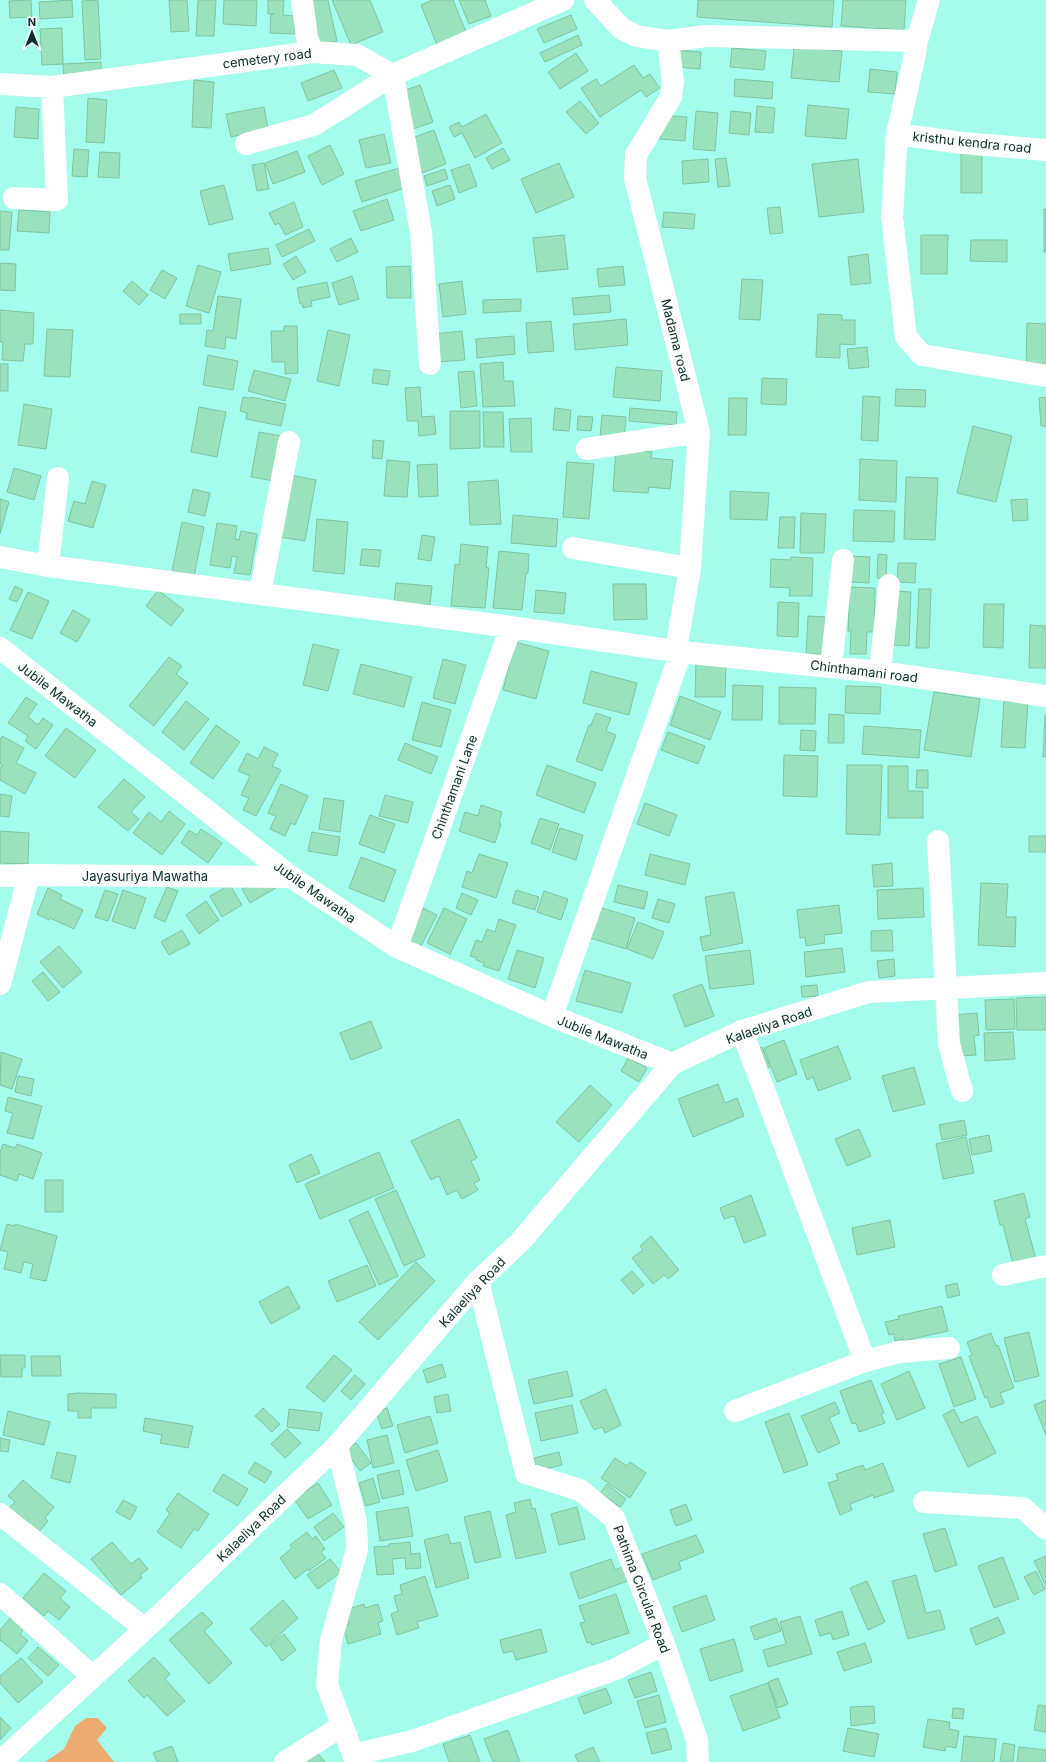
<svg xmlns="http://www.w3.org/2000/svg" width="1046" height="1762" viewBox="0 0 1046 1762" font-family="Inter,sans-serif">
	<rect width="100%" height="100%" fill="#a4fcec"/>
	<path fill="#edab71" d="M86 1718H98L107 1728 97 1740 114 1762H45L64 1749 75 1726Z"/>
	<path fill="#9ae1bd" stroke="#7ec4a1" d="M31 0 32 17 10 18 9 1Z
		M72 0 73 17 40 19 39 2Z
		M98 0 101 59 85 60 82 1Z
		M169 0H187L189 31 171 32Z
		M198 0H216L214 36H196Z
		M224 0H257L256 26 223 24Z
		M268 0H284L283 15 296 16 295 34 270 33 271 14H274H268Z
		M309 0H328L337 41 319 45Z
		M332 0H370L383 32 351 45Z
		M432 0H453L469 39 439 50 421 5Z
		M459 0H485L491 16 469 24Z
		M698 0H834L832 27 697 17Z
		M843 0H906L904 30 841 26Z
		M571 15 577 29 544 43 537 29Z
		M62 28 63 64 42 65 40 29Z
		M578 35 582 45 545 62 540 53Z
		M794 47 842 51 839 82 791 78Z
		M732 48 766 51 764 70 730 67Z
		M676 50 701 52 700 69 675 67Z
		M576 53 588 71 560 89 548 72Z
		M101 62V77L64 78 63 64Z
		M634 65 643 78 650 74 660 88 646 97 641 90 600 117 581 88 596 79 601 86Z
		M870 69 897 72 895 94 868 92Z
		M334 70 342 88 308 101 301 83Z
		M735 79 773 82 772 99 734 96Z
		M194 80 214 82 211 128 192 127Z
		M420 85 433 122 413 129 400 92Z
		M88 98 107 100 104 143 86 142Z
		M580 101 599 123 586 134 566 112Z
		M808 105 849 109 846 139 805 136Z
		M757 106 775 108 773 133 755 132Z
		M16 107 39 109 38 139 14 137Z
		M264 107 268 129 231 137 226 114Z
		M696 111 718 113 715 151 693 149Z
		M731 111 751 113 749 135 729 133Z
		M486 114 502 143 475 158 462 133 454 137 449 127 459 122 462 127Z
		M662 115 687 117 685 141 660 139Z
		M434 130 446 164 419 174 407 140Z
		M384 134 391 163 366 168 359 140Z
		M330 145 344 174 322 185 308 156Z
		M503 148 510 160 492 169 486 158Z
		M74 149 89 150 87 177 72 176Z
		M297 151 305 172 273 184 265 163Z
		M961 151H982V193H961Z
		M100 152 120 153 119 178 98 177Z
		M726 158 730 186 718 187 715 159Z
		M708 159 709 182 683 184 682 161Z
		M858 159 864 212 819 217 812 164Z
		M264 163 269 189 257 191 252 165Z
		M559 163 574 197 536 213 521 179Z
		M469 164 477 186 459 193 451 170Z
		M399 168 405 188 362 202 355 181Z
		M445 169 448 179 427 186 424 176Z
		M224 185 233 219 209 225 200 191Z
		M450 185 455 199 437 206 432 191Z
		M387 199 394 220 361 231 353 211Z
		M294 202 303 227 285 235 279 223 275 225 269 213Z
		M780 207 783 233 770 234 767 208Z
		M1044 209H1046V252H1044Z
		M19 210 50 212 49 233 17 231Z
		M0 211 12 212 9 250H0Z
		M664 212 695 214 694 229 662 227Z
		M309 229 315 241 282 257 276 245Z
		M564 235 568 269 537 272 533 238Z
		M921 235H948L947 274H921Z
		M351 238 358 252 337 262 330 249Z
		M971 240H1007V262L970 261Z
		M268 248 271 264 231 271 228 254Z
		M868 254 871 283 851 285 848 257Z
		M296 256 306 272 293 280 283 264Z
		M0 263 16 264 15 291 0 290Z
		M198 265 221 272 209 313 186 306Z
		M410 266 411 298H387L386 267Z
		M623 266 625 285 599 287 597 269Z
		M162 270 177 278 165 299 150 290Z
		M352 276 359 299 339 305 332 283Z
		M742 279 763 280 760 320 739 319Z
		M132 281 148 295 139 305 123 291Z
		M462 281 466 314 443 317 439 284Z
		M327 282 330 297 311 301 312 306 303 308 302 303 300 304 297 288Z
		M609 295 611 312 574 315 572 298Z
		M218 296 241 299 236 339 226 337 225 349 205 346 207 330 213 331Z
		M521 299V311L483 313V300Z
		M0 310 34 313 33 344H25L23 361 2 360 3 342H0Z
		M180 314H201V324H180Z
		M818 314 842 315V320H855V345L840 344V358L816 357Z
		M626 319 628 345 575 350 573 324Z
		M551 321 554 351 528 353 526 323Z
		M1027 323 1046 324V367L1026 366Z
		M284 326H297L298 373 285 374V362H272L271 331H284Z
		M47 329 73 330 70 377 44 376Z
		M328 330 350 335 339 386 317 381Z
		M462 331 465 360 436 362 434 334Z
		M514 336 515 354 477 358 476 339Z
		M867 347 869 367 849 369 847 349Z
		M208 355 238 361 233 390 203 385Z
		M503 362 504 381H513L515 406 483 407 480 364Z
		M0 364H8V391H0Z
		M616 367 662 371 660 401 613 397Z
		M374 369 390 371 388 385 372 383Z
		M254 370 291 379 285 401 248 391Z
		M474 371 477 406 461 408 458 372Z
		M762 378 787 379 786 405 761 404Z
		M420 387 422 417 434 416 436 434 419 436 418 421H407L405 388Z
		M896 389 926 390 925 407 895 406Z
		M863 396 880 397 878 441 861 440Z
		M243 397 250 398 251 397 286 404 281 426 246 419 247 413 240 411Z
		M1046 397V426H1041L1039 398Z
		M729 398H747L746 435H728Z
		M24 404 52 409 46 449 18 445Z
		M199 407 226 412 217 457 191 452Z
		M555 408 571 410 569 431 553 430Z
		M630 408 677 412 676 425 629 421Z
		M450 411H480V448L450 449Z
		M483 412H503L504 447H484Z
		M602 415 626 417 624 439 600 437Z
		M578 416 593 417 591 431 577 430Z
		M531 418 532 452H511L509 419Z
		M973 426 1012 436 996 502 957 493Z
		M259 432 282 436 274 481 251 477Z
		M373 440 384 441 382 459 372 458Z
		M616 449 652 452 651 458 673 460 670 489 649 487 648 493 613 491Z
		M860 459 897 461 896 502 859 500Z
		M387 460 410 462 407 497 384 496Z
		M567 462 594 464 589 519 563 517Z
		M437 464 438 496 419 497 417 465Z
		M14 468 41 476 34 500 7 492Z
		M290 475 316 480 305 541 280 537Z
		M906 477 938 478 935 540 904 539Z
		M498 480 501 524 470 525 468 482Z
		M92 481 106 485 93 528 68 521 74 501 85 504Z
		M193 489 210 493 205 516 188 512Z
		M730 491 769 493 767 520 730 519Z
		M0 499 9 502 0 534Z
		M1027 499 1028 520 1013 521 1011 500Z
		M854 510 895 511 894 542 853 541Z
		M801 513 826 514 824 553H800Z
		M513 515 558 519 556 547 511 543Z
		M780 517H795L794 548H778Z
		M317 519 348 522 344 574 313 571Z
		M182 522 204 527 194 576 172 571Z
		M217 523 237 526 235 539 239 540 241 531 257 534 250 575 234 573 237 557 232 556 230 568 210 565Z
		M422 535 435 537 431 561 418 559Z
		M461 544 488 547 486 567 489 568 485 608 451 606 455 564 459 565Z
		M362 549 381 550 379 567 360 565Z
		M499 551 529 554 528 573H526L522 610 493 608Z
		M878 554 887 555 886 578H877Z
		M851 556 870 557 869 583 850 582Z
		M791 557 813 558 812 596H789L790 588 770 587 771 559 790 560Z
		M898 563H916L915 583 897 582Z
		M396 583 432 586 430 605 394 602Z
		M613 584H646L647 619 614 620Z
		M15 586 23 590 17 602 9 599Z
		M850 587 875 588 874 632H867L866 654H850L851 631H848Z
		M919 589H931L929 648H916Z
		M158 590 184 610 171 626 146 606Z
		M536 590 566 593 564 614 534 612Z
		M895 591 911 592 909 646 893 645Z
		M28 592 49 601 32 639 10 630Z
		M778 602 799 603 798 637 777 636Z
		M984 604H1004L1003 648 983 647Z
		M73 610 90 620 77 642 60 633Z
		M808 616 826 617 824 654H806Z
		M1030 625 1046 626V668H1029Z
		M515 642 549 651 536 699 503 690Z
		M313 644 339 650 328 691 303 685Z
		M169 657 182 666 176 674 188 683 154 726 129 706Z
		M443 659 466 665 455 704 433 698Z
		M696 663 726 664 725 697H695Z
		M361 664 412 677 404 707 353 694Z
		M591 671 637 683 629 715 583 703Z
		M733 685 763 686 762 720H732Z
		M846 686 881 687 880 714 845 713Z
		M779 687 816 688 815 724H779Z
		M934 692 980 699 971 757 924 750Z
		M680 696 721 712 710 740 670 725Z
		M26 697 37 704 28 717 38 725 43 718 53 725 36 749 25 741 28 736 8 723Z
		M186 701 209 719 184 750 162 732Z
		M1004 701 1028 702 1025 748 1001 747Z
		M422 702 451 710 441 747 412 740Z
		M596 713 611 718 606 731 616 735 602 771 576 761 589 725H591Z
		M829 714 844 715V743H828Z
		M1045 715H1046V757H1043Z
		M216 725 240 742 213 779 190 763Z
		M864 726 921 730 919 758 862 754Z
		M66 728 96 750 75 778 45 756Z
		M801 730 816 731 815 751 800 750Z
		M668 732 705 746 698 764 661 750Z
		M2 736 24 748 16 763 36 773 25 794 0 780V769L2 765 0 763V740Z
		M405 743 438 757 431 774 398 760Z
		M264 747 278 754 272 766 281 770 256 816 243 810 249 798 241 795 250 776 238 771 247 753 258 759Z
		M784 755 818 756 817 797 783 796Z
		M547 765 596 783 584 813 536 795Z
		M847 765H882L880 835 846 834Z
		M888 766H908V791H923V818H888Z
		M917 770H928V788H916Z
		M124 779 145 797 131 812 139 819 128 831 98 807Z
		M281 784 308 796 295 825 291 823 285 836 270 829 276 816 268 813Z
		M0 794 12 796 9 817 0 816Z
		M385 795 413 802 408 823 379 816Z
		M324 798 344 801 340 832 319 829Z
		M645 803 677 815 669 836 637 824Z
		M481 805 502 812 499 823 501 824 495 843 459 831 465 812 478 816Z
		M169 811 185 824 162 855 133 833 149 812 161 822Z
		M370 815 395 824 384 853 359 844Z
		M540 818 559 824 550 850 531 843Z
		M560 828 583 835 576 860 552 852Z
		M201 829 222 843 208 863 181 843 189 830 197 835Z
		M0 831 29 833 28 864 0 863Z
		M312 832 340 837 337 856 308 851Z
		M1029 836H1046V852H1029Z
		M479 854 508 863 496 898 462 887 467 871 472 873Z
		M650 854 690 864 685 885 645 875Z
		M361 857 396 870 384 902 349 888Z
		M892 863 893 886 874 887 872 865Z
		M260 882H271L276 888 250 903 242 889Z
		M981 883 1008 884 1006 917H1016L1015 947 978 945Z
		M230 885 242 905 222 917 210 896Z
		M618 885 648 892 644 909 614 902Z
		M167 887 178 891 165 922 154 917Z
		M48 888 62 895 60 899 83 910 74 929 50 918 49 920 37 914Z
		M923 888 924 917 878 919 877 890Z
		M105 890 118 894 108 921 95 917Z
		M123 890 146 898 135 929 112 921Z
		M516 890 539 897 535 910 512 903Z
		M544 891 568 899 561 920 537 912Z
		M734 892 743 943 703 951 700 937 711 935 705 897Z
		M462 893 478 900 471 915 456 908Z
		M658 899 675 904 669 923 652 918Z
		M206 901 219 920 199 934 186 915Z
		M839 905 842 933 824 935 825 943 806 946 805 937 800 938 797 910Z
		M599 907 635 918 626 949 590 938Z
		M423 908 437 915 418 952 405 945Z
		M444 908 467 919 450 954 427 943Z
		M499 919 516 925 499 971 483 966 484 963 476 960 477 958 470 956 476 940 482 942 487 929 495 932Z
		M638 922 664 932 653 959 627 949Z
		M182 930 190 944 169 955 161 942Z
		M892 930 893 951H871V931Z
		M59 946 82 972 63 988 40 962Z
		M842 948 845 972 806 977 804 952Z
		M517 950 544 958 535 988 508 979Z
		M750 950 754 984 710 989 705 956Z
		M894 959 895 976 879 978 877 961Z
		M585 970 631 983 622 1013 576 1001Z
		M43 972 60 992 48 1001 32 981Z
		M702 984 714 1016 685 1027 673 995Z
		M817 985 818 996 802 997 801 986Z
		M1046 997V1030H1017L1016 998Z
		M1014 999 1015 1029 986 1030 985 1000Z
		M977 1013 979 1035 974 1036 976 1055 959 1056 954 1015Z
		M371 1021 382 1048 351 1060 340 1033Z
		M1013 1032 1015 1059 985 1061 984 1033Z
		M784 1040 797 1074 777 1082 764 1048Z
		M838 1046 851 1079 818 1091 813 1077 807 1080 800 1060Z
		M762 1047 770 1067 760 1071 752 1051Z
		M1 1052 22 1059 12 1089 0 1085Z
		M628 1058 647 1068 639 1082 621 1071Z
		M914 1067 925 1104 893 1112 882 1076Z
		M18 1076 34 1079 31 1096 15 1092Z
		M718 1084 725 1103 737 1098 744 1116 693 1137 678 1099Z
		M590 1085 612 1105 579 1142 556 1122Z
		M8 1097 42 1106 33 1139 7 1133 13 1113 5 1111Z
		M459 1119 477 1158 471 1161 480 1180 474 1183 478 1190 462 1199 457 1190 447 1195 439 1176 431 1180 411 1141Z
		M964 1120 967 1135 942 1140 939 1125Z
		M859 1129 871 1156 847 1166 835 1139Z
		M989 1135 992 1151 972 1155 969 1139Z
		M966 1137 974 1173 943 1179 936 1144Z
		M3 1144 15 1148 17 1144 42 1153 33 1179 19 1174 17 1181 0 1175V1152Z
		M379 1152 394 1188 320 1219 305 1184Z
		M311 1154 320 1173 297 1183 289 1165Z
		M45 1180H63V1212H45Z
		M396 1190 425 1256 404 1266 375 1199Z
		M1024 1193 1030 1217 1025 1219 1036 1259 1013 1264 1003 1225H1000L994 1201Z
		M751 1195 766 1235 744 1243 734 1216 724 1219 720 1208Z
		M368 1211 398 1276 379 1285 349 1220Z
		M890 1220 895 1247 857 1255 852 1228Z
		M7 1224 15 1226V1224L57 1236 46 1281 30 1278 33 1264 24 1262 21 1273 4 1269 8 1252 0 1250Z
		M651 1236 679 1270 668 1279 664 1275 653 1284 632 1258 643 1250 640 1246Z
		M416 1262 435 1281 378 1340 359 1322Z
		M367 1265 376 1286 337 1302 328 1281Z
		M632 1271 644 1285 633 1294 621 1280Z
		M957 1283 960 1295 948 1298 945 1286Z
		M288 1286 300 1308 271 1324 259 1302Z
		M942 1306 948 1331 903 1341V1339L895 1341 894 1334 889 1335 885 1322 899 1319 898 1316Z
		M1029 1332 1039 1376 1015 1382 1004 1338Z
		M991 1333 996 1346 998 1345 1014 1388 1000 1393 1004 1403 991 1408 987 1397 985 1398 969 1356 972 1355 967 1342Z
		M0 1355H25V1368H22V1377H1Z
		M334 1355 352 1370 324 1402 306 1387Z
		M31 1356H60L61 1376H32Z
		M961 1357 976 1399 954 1407 939 1364Z
		M442 1364 446 1377 427 1383 423 1370Z
		M567 1371 573 1396 534 1404 528 1380Z
		M909 1371 925 1408 897 1420 881 1384Z
		M355 1375 365 1384 351 1400 341 1391Z
		M871 1380 884 1413 881 1414 885 1423 859 1432 856 1423 852 1424 840 1391Z
		M606 1389 621 1425 605 1433 602 1427 594 1430 580 1401Z
		M78 1393 116 1394V1408H91V1418H78V1411H68V1394Z
		M448 1394 451 1411 437 1413 434 1397Z
		M1046 1400V1435L1034 1405Z
		M835 1402 840 1413 829 1418 840 1443 818 1453 801 1416Z
		M572 1405 578 1433 541 1441 535 1413Z
		M263 1408 280 1424 272 1432 255 1416Z
		M387 1408 393 1426 382 1429 376 1412Z
		M289 1409 322 1413 319 1431 287 1427Z
		M954 1409 961 1423 977 1416 996 1453 968 1467 943 1415Z
		M8 1411 50 1422 44 1445 3 1435Z
		M789 1413 808 1465 784 1473 765 1422Z
		M430 1416 438 1443 405 1453 397 1425Z
		M145 1418 193 1426 188 1448 160 1443 162 1435 143 1431Z
		M287 1429 301 1443 285 1458 271 1444Z
		M387 1435 394 1463 373 1468 367 1440Z
		M0 1438 10 1440 8 1452 0 1451Z
		M356 1443 371 1463 360 1471 345 1450Z
		M438 1450 448 1481 416 1491 406 1460Z
		M57 1452 76 1456 70 1483 51 1478Z
		M559 1452 562 1465 537 1471 534 1458Z
		M615 1458 627 1466 630 1462 646 1473 630 1498 601 1478Z
		M255 1462 272 1472 265 1483 248 1473Z
		M883 1463 894 1491 874 1498 873 1495 850 1504 852 1510 840 1515 828 1483 838 1480 836 1474 863 1465 865 1470Z
		M399 1470 404 1494 382 1499 377 1475Z
		M223 1474 248 1489 238 1506 213 1491Z
		M373 1478 380 1502 366 1506 359 1483Z
		M23 1480 54 1507 45 1518 48 1521 38 1533 9 1508 15 1502 8 1496Z
		M318 1483 332 1505 308 1519 294 1499Z
		M607 1484 626 1499 620 1507 600 1493Z
		M178 1493 209 1514 198 1531 194 1529 181 1548 157 1532 170 1513 166 1510Z
		M530 1499 532 1509 535 1508 546 1552 516 1559 506 1515 516 1512 514 1503Z
		M123 1500 137 1507 130 1520 116 1512Z
		M686 1504 692 1520 676 1526 670 1510Z
		M408 1507 413 1536 380 1541 376 1512Z
		M577 1507 585 1539 559 1545 551 1514Z
		M490 1511 501 1557 475 1563 464 1517Z
		M333 1513 344 1527 324 1541 314 1527Z
		M945 1528 957 1565 935 1572 923 1534Z
		M307 1532 312 1539 316 1536 325 1549 321 1552 326 1558 309 1571 308 1569 295 1579 280 1558 292 1548 290 1545Z
		M448 1534 451 1544 460 1542 469 1578 436 1588 424 1540Z
		M696 1535 704 1552 679 1562 681 1569 653 1580 642 1554Z
		M112 1542 131 1564 139 1558 148 1569 140 1575 142 1578 121 1595 91 1559Z
		M410 1542 411 1554 420 1553 421 1568 406 1569 405 1558 392 1559 394 1574 377 1575 374 1547 389 1546V1544Z
		M1046 1556V1586L1034 1561Z
		M1003 1557 1019 1599 994 1608 978 1566Z
		M330 1559 341 1572 318 1589 307 1575Z
		M611 1559 615 1570 625 1566 630 1580 579 1599 570 1573Z
		M1036 1571 1045 1589 1034 1595 1024 1577Z
		M44 1573 66 1591 60 1598 70 1607 59 1620 48 1611 44 1616 23 1598Z
		M916 1575 926 1613 940 1610 945 1629 908 1639 892 1581Z
		M425 1576 438 1616 417 1622 419 1628 397 1635 391 1614 398 1611 394 1596 402 1594 400 1585Z
		M867 1581 885 1622 868 1630 850 1588Z
		M616 1594 629 1633 592 1645 591 1642 587 1643 580 1623 585 1622 579 1606Z
		M706 1595 715 1620 682 1632 673 1607Z
		M283 1600 298 1618 266 1647 250 1629Z
		M364 1604 365 1608 378 1604 383 1621 378 1623 381 1634 348 1644 343 1626 349 1624 345 1610Z
		M842 1611 849 1635 833 1640 831 1633 820 1636 815 1620Z
		M202 1612 213 1623 204 1631 232 1663 209 1684 169 1640Z
		M13 1615 26 1626 20 1634 28 1641 17 1654 0 1640V1630Z
		M800 1616 812 1654 768 1667 763 1650 786 1644 780 1622Z
		M998 1617 1005 1633 976 1645 970 1629Z
		M776 1618 781 1631 755 1640 750 1627Z
		M541 1629 547 1652 516 1660 513 1651 503 1653 500 1640Z
		M284 1634 296 1650 282 1661 270 1645Z
		M734 1639 743 1671 710 1681 700 1649Z
		M865 1643 872 1662 844 1671 837 1652Z
		M38 1647 59 1665 48 1676 28 1658Z
		M154 1657 170 1674 165 1679 185 1701 167 1716 147 1695 144 1698 128 1681Z
		M21 1658 43 1682 18 1703 0 1683V1676Z
		M651 1672 657 1691 635 1698 628 1680Z
		M778 1678 788 1704 778 1708 768 1682Z
		M768 1683 780 1718 743 1731 730 1696Z
		M606 1688 612 1703 584 1714 578 1698Z
		M659 1695 666 1722 645 1728 637 1701Z
		M1038 1705 1046 1706V1732L1034 1730Z
		M874 1706 875 1723 851 1726 850 1707Z
		M953 1708 964 1709 963 1719 952 1718Z
		M0 1717 11 1728 0 1740Z
		M928 1719 950 1722 949 1729 959 1731 956 1748 946 1746 945 1751 923 1747Z
		M666 1728 672 1749 652 1754 646 1733Z
		M848 1728 879 1734 874 1757 843 1751Z
		M508 1730 520 1762H493L484 1739Z
		M470 1735 480 1762H449L443 1744Z
		M964 1736 996 1739 994 1762H961Z
		M1003 1743 1015 1745 1013 1762H1000Z
		M172 1746 178 1762H157L153 1753Z
		M593 1747 600 1762H578L575 1755Z
		M1019 1747 1046 1750V1762H1017Z
		M318 1754 325 1762H309L308 1760Z"/>
	<g fill="none" stroke-linecap="round" stroke-linejoin="round">
		<path stroke="#fff" stroke-width="22" d="M302 0 307 37 312 52
			M595 0 622 29 637 36 668 41 706 36 917 41
			M929 0 917 41 914 59 897 134 892 217 906 337 922 355 1046 376
			M668 41 673 82 671 97 636 155 635 178 699 432 690 568 676 650
			M0 84 52 87 312 52 357 55 393 75 563 0
			M897 134 963 143 1046 150
			M246 144 314 125 393 75 421 232 430 364
			M14 198 57 200 52 87
			M587 449 699 432
			M573 548 690 568
			M0 557 48 566 511 627 681 652 880 672 1046 696
			M48 566 58 478
			M260 594 289 442
			M0 648 291 877 397 947 552 1016 672 1064
			M831 666 843 560
			M880 672 889 585
			M938 841 949 1044 962 1091
			M0 876 29 875 291 877
			M397 947 511 627
			M0 984 29 875
			M552 1016 681 652
			M1003 1275 1046 1266
			M478 1281 526 1473 580 1490 614 1518 664 1644 697 1740 698 1762
			M865 1361 899 1352 949 1348
			M735 1411 865 1361 742 1031
			M337 1446 356 1522 357 1550 331 1640 327 1685 356 1762
			M924 1502 1023 1508 1046 1529
			M0 1514 145 1629
			M0 1594 92 1676
			M353 1755 412 1741 616 1669 664 1644
			M0 1762 145 1629 337 1446 478 1281 520 1242 672 1064 742 1031 869 992 1046 983
			M285 1762 342 1726"/>
	</g>
	<g text-anchor="middle" stroke-width="3.5" stroke-linejoin="round" paint-order="stroke">
		<g font-size="13" fill="#062d27" stroke="#fff">
			<text transform="translate(267 58) rotate(-7)" y="5">cemetery road</text>
			<text transform="translate(972 142) rotate(6)" y="5">kristhu kendra road</text>
			<text transform="translate(676 340) rotate(76)" y="5">Madama road</text>
			<text transform="translate(864 671) rotate(7)" y="5">Chinthamani road</text>
			<text transform="translate(58 694) rotate(38)" y="5">Jubile Mawatha</text>
			<text transform="translate(454 787) rotate(-70)" y="5">Chinthamani Lane</text>
			<text x="145" y="881">Jayasuriya Mawatha</text>
			<text transform="translate(315 892) rotate(35)" y="5">Jubile Mawatha</text>
			<text transform="translate(769 1025) rotate(-19)" y="5">Kalaeliya Road</text>
			<text transform="translate(603 1037) rotate(22)" y="5">Jubile Mawatha</text>
			<text transform="translate(472 1292) rotate(-47)" y="5">Kalaeliya Road</text>
			<text transform="translate(251 1528) rotate(-44)" y="5">Kalaeliya Road</text>
			<text transform="translate(642 1589) rotate(69)" y="5">Pathima Circular Road</text>
		</g>
	</g>
	<g transform="translate(32 32)" stroke="#ffffff" stroke-width="3" paint-order="stroke">
	<path d="M0-3L7 15L0 10L-7 15Z" fill="#062d27"/>
	<text y="-6" font-size="11" font-weight="bold" text-anchor="middle" fill="#062d27">N</text>
	</g>
</svg>
